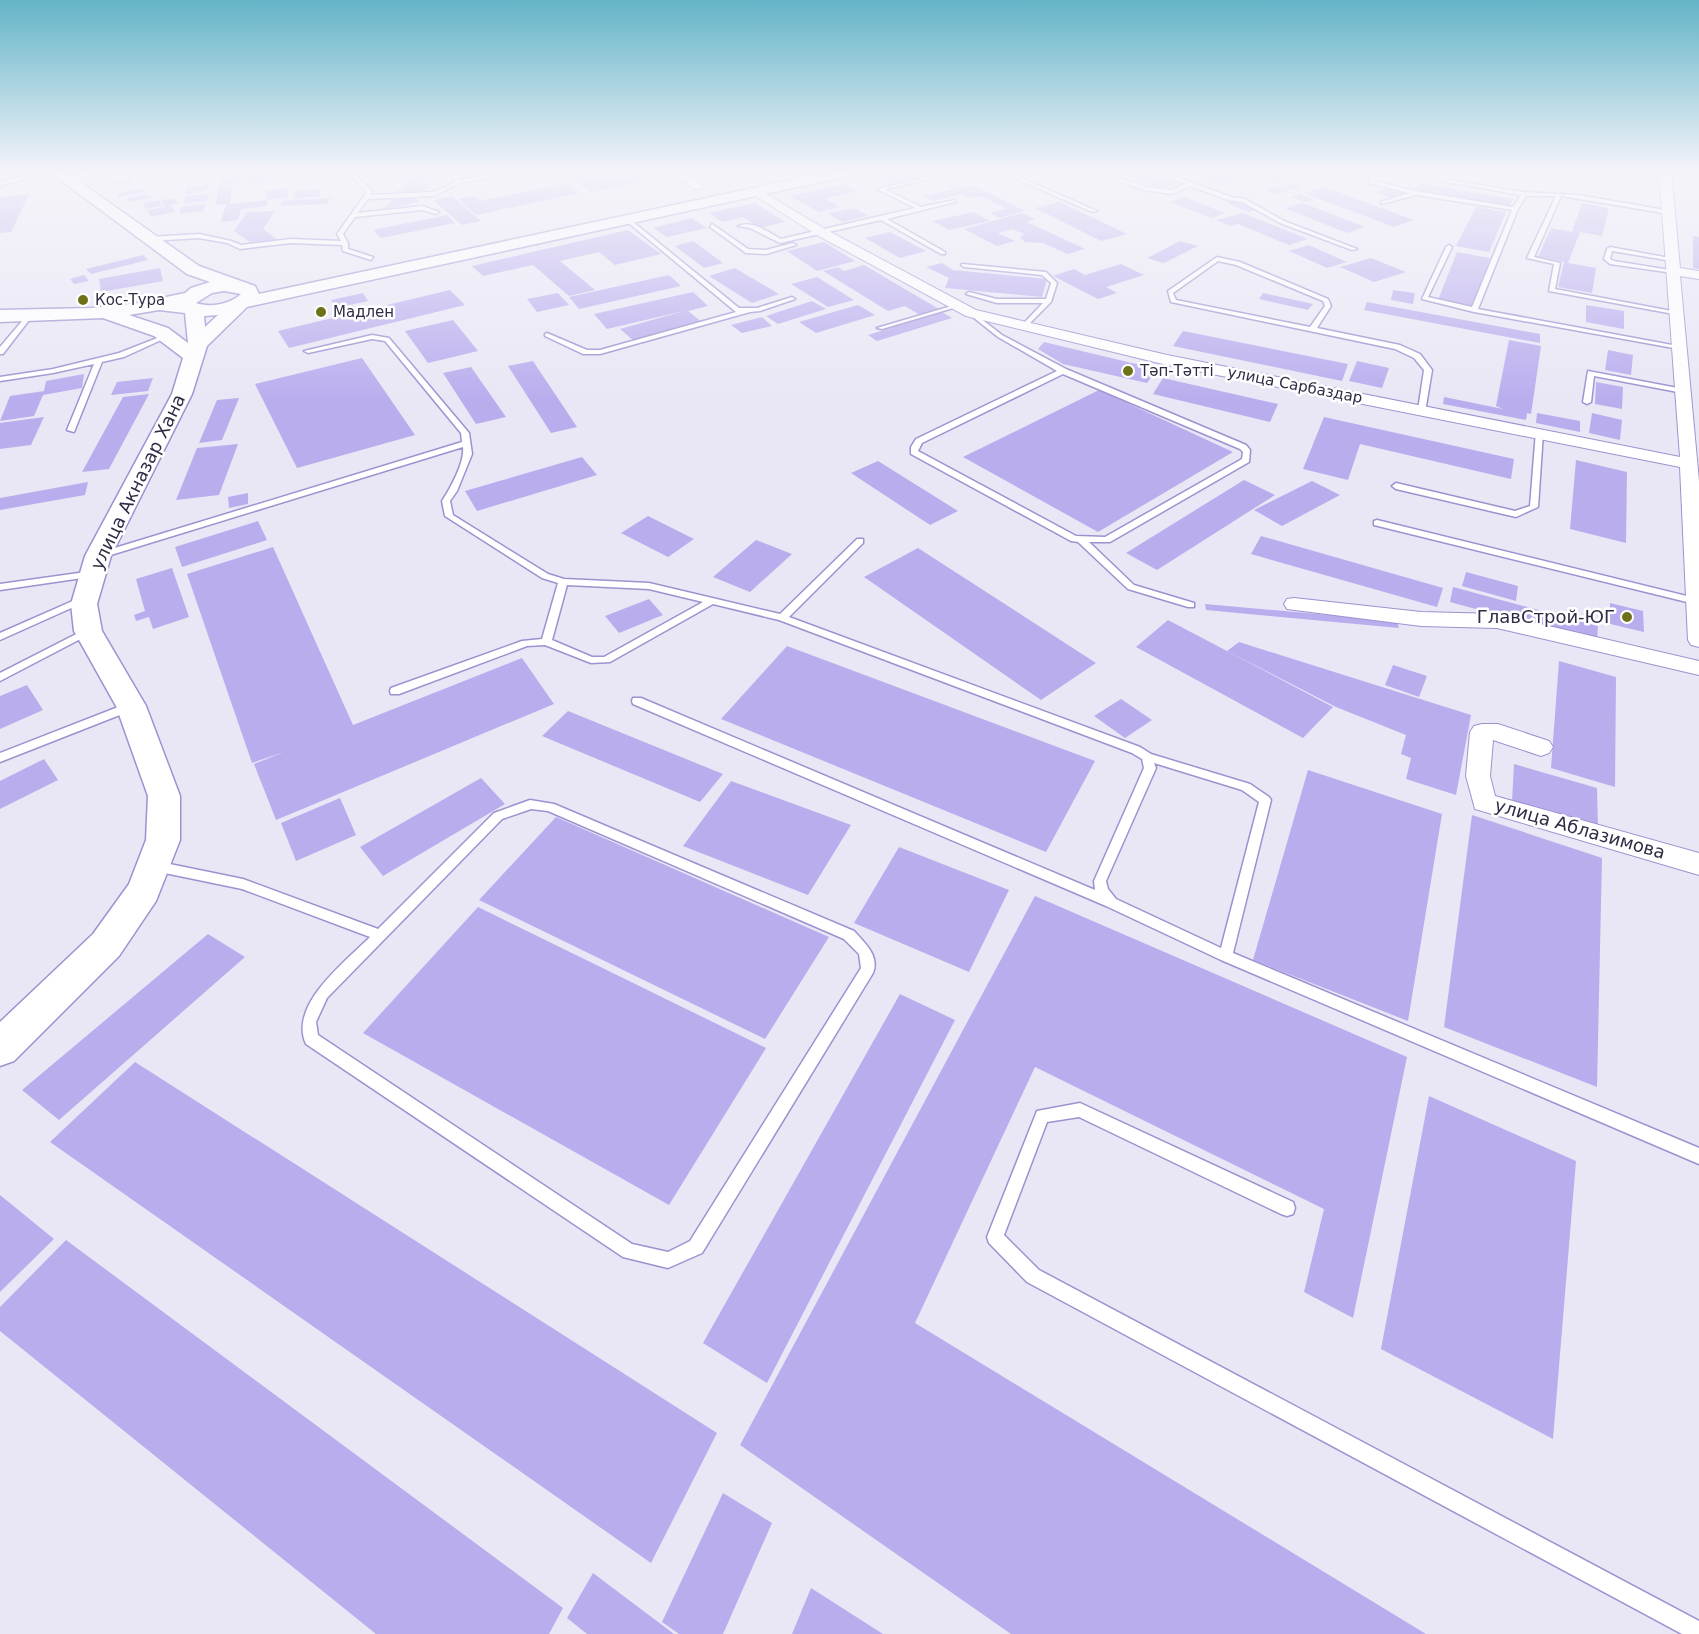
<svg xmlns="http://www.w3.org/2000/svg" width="1699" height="1634" viewBox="0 0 1699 1634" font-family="'DejaVu Sans',sans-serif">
	<rect width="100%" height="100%" fill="#e9e7f5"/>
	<path fill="#baadee" d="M225 170H254V173L242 174 238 185 219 188Z
		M315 170H334L333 174 314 176Z
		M417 170H434L422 183H431L422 193H396Z
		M455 170H484V171L462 175Z
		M548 170H576L592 181 640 170 654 179 592 192 563 173 555 175Z
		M900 170H907L922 177 890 184 874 176Z
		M1077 170H1110V171L1091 176Z
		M1135 170H1144L1178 183 1160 188 1122 173Z
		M1196 170H1244L1256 174 1218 184 1186 172Z
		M1394 170H1425L1417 182 1389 177Z
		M1494 170H1523L1519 180 1491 176Z
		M279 172V180L245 183 246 176Z
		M1278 173 1290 178 1275 182 1263 178Z
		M131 178 132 182 110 185 109 182Z
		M567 183 580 193 476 215 458 199 474 196 479 201Z
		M1291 183 1303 187 1277 194 1266 190Z
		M1419 183 1513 199 1509 207 1414 191Z
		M209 184 207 191 185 194 187 187Z
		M844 184 858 191 825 199 840 207 819 212 790 196Z
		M952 184 961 188 973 185 1025 211 999 218 990 213 1007 209 981 196 970 198 961 194 934 201 924 196 952 189 945 185Z
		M232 187 230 204 268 200 267 206 241 209 238 220 221 222 226 204 216 205 218 189Z
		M1324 187 1414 220 1394 227 1304 193Z
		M287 188 288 197 268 200 266 191Z
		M1389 188 1405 194 1392 198 1375 192Z
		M144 189 146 192 118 197 117 193Z
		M320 189V196L294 199V191Z
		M29 194 11 232 0 233V197Z
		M150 194 152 198 129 202 127 198Z
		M209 194 207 201 184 203 186 196Z
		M1300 194 1314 200 1305 202 1291 197Z
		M414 196 420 202 383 209 393 199Z
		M452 196 481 221 462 225 433 200Z
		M1184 197 1225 213 1211 218 1170 202Z
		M174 198 178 203 170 205 175 212 151 217 147 210 165 207 161 200Z
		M330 198 328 204 280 206 283 201Z
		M160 200 161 206 145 209 144 203Z
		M1236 201 1257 210 1249 212 1227 203Z
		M1060 202 1127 234 1101 241 1035 208Z
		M755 203 785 222 759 228 743 217 722 222 709 213Z
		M1303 203 1365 227 1347 233 1284 208Z
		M1582 203 1609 208 1602 236 1580 232 1568 263 1596 268 1592 293 1558 287 1564 262 1538 257 1551 228 1572 232Z
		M205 204 203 211 179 214 181 207Z
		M1476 207 1506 212 1489 252 1456 246Z
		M855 208 868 216 842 222 828 213Z
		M275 211 263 229 279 241 250 242 234 231 247 212Z
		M974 212 990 221 949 230 933 221Z
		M1022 213 1035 219 1027 222 1085 249 1067 254 1043 243 1025 242 1020 238 1024 234 1012 229 998 233 1015 241 997 246 964 229Z
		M1243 213 1308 239 1289 245 1238 224 1230 226 1216 220Z
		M447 215 455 223 381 238 373 230Z
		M692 218 707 228 667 237 653 228Z
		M628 230 661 254 615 265 599 252 560 261 595 290 569 296 533 265 483 276 472 266Z
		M890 232 926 251 900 258 865 238Z
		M1693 236 1699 237V269L1693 268Z
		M693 241 723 263 704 268 675 246Z
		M1180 241 1198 246 1164 263 1147 258Z
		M824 242 855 261 817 271 787 251Z
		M1309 245 1347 262 1327 268 1289 251Z
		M1457 252 1490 258 1474 306 1438 300Z
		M143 255 148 260 91 274 86 269Z
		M1371 258 1406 272 1374 282 1340 267Z
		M942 263 953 270 1047 279 1042 297 945 288 949 278 926 267Z
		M1121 264 1144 275 1106 287 1117 293 1098 299 1053 276 1074 269 1085 275Z
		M864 265 939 309 920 315 905 306 888 311 823 271 838 267 844 271Z
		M160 268 163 281 101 292 99 279Z
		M735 268 779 294 752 303 709 276Z
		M84 275 89 281 74 284 70 279Z
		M669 275 681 286 579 309 569 297Z
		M817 277 854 300 828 307 791 284Z
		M450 290 465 305 289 348 278 331Z
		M1393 290 1415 293 1413 304 1391 300Z
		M693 292 708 306 688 311 702 322 634 341 620 329 684 311 607 329 594 314Z
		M363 293 368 301 336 308 331 300Z
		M558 293 569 305 537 312 527 299Z
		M1263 293 1313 304 1308 310 1259 299Z
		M812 301 826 309 778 324 766 316Z
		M1367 302 1540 334V343L1364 310Z
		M858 305 875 315 816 333 799 322Z
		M1586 305 1624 311V329L1586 322Z
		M942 312 952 318 877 341 868 335Z
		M762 317 772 326 742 333 731 325Z
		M453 320 478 351 428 363 405 331Z
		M1183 331 1348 364 1342 381 1173 346Z
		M1509 340 1541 346 1531 414 1527 413 1526 420 1443 404 1444 397 1503 409 1496 406Z
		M1044 342 1157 369 1147 383 1063 364 1038 349Z
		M1608 350 1633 355 1631 375 1605 370Z
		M362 358 415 435 297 468 255 384Z
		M533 361 577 427 551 433 508 366Z
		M1357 361 1389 368 1382 388 1349 381Z
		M471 367 506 417 476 424 443 373Z
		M84 374 82 388 43 395 34 416 0 421 10 396 44 391 46 381Z
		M153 378 148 391 111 395 117 382Z
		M1163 378 1278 404 1270 422 1153 394Z
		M1596 382 1623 387 1622 409 1595 404Z
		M1099 390 1233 452 1098 532 963 457Z
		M149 394 109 469 82 472 123 397Z
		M239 398 222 440 199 443 217 400Z
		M1537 413 1580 421V432L1536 423Z
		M1592 413 1622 420 1620 440 1589 433Z
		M44 417 31 445 0 449V423Z
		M1324 417 1514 459 1511 479 1360 444 1348 480 1303 469Z
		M238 444 219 495 176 500 197 448Z
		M582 457 597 475 477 511 465 491Z
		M1576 460 1627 472 1626 543 1570 529Z
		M878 461 958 511 930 525 851 473Z
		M1244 480 1275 495 1157 570 1126 553Z
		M1312 481 1340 495 1282 526 1254 510Z
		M88 482 85 495 0 510V498Z
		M248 493V504L229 508 228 497Z
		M648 516 694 539 668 557 621 533Z
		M258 521 267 540 182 567 175 547Z
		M1261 536 1443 588 1437 607 1251 554Z
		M756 540 792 554 750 592 713 577Z
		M273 547 353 725 522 658 554 704 276 820 254 764 284 752 252 763 187 574Z
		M918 548 1096 663 1041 700 864 577Z
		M172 568 189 617 153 629 149 617 136 621 134 615 145 611 136 579Z
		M1466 572 1518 586 1516 601 1462 586Z
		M1453 587 1598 626 1597 642 1450 602Z
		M649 599 663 615 619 633 605 616Z
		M1610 603 1643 611 1644 632 1610 624Z
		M1205 604 1397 621 1399 628 1206 610Z
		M1168 620 1333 707 1303 738 1136 647Z
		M1239 642 1471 715 1456 795 1406 779 1411 758 1401 754 1406 735 1336 707 1227 651Z
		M787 646 1095 761 1046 852 721 719Z
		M1559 661 1616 677 1615 787 1551 768Z
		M1393 665 1427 676 1419 697 1385 685Z
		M27 685 43 710 0 729V696Z
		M1121 699 1152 720 1125 738 1094 716Z
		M568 711 723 774 700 802 542 736Z
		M44 759 58 780 0 809V781Z
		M1514 764 1597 788 1598 828 1512 802Z
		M1308 770 1442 814 1408 1021 1253 960Z
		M481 778 505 804 383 876 360 847Z
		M731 781 851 825 808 895 683 846Z
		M340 798 356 835 296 861 281 823Z
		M1472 815 1602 858 1597 1087 1444 1027Z
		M556 817 829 937 765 1039 479 900Z
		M899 847 1009 890 969 972 854 923Z
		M1035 896 1407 1057 1353 1318 1304 1292 1324 1209 1035 1067 915 1323 1426 1634H1011L740 1445Z
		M478 907 766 1048 669 1205 363 1033Z
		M208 934 245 957 59 1120 22 1090Z
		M900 994 955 1020 767 1383 703 1343Z
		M135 1062 717 1433 651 1563 50 1142Z
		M1429 1096 1576 1161 1553 1439 1381 1349Z
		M0 1195 54 1239 0 1292Z
		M66 1240 563 1608 549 1634H376L0 1331V1307Z
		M723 1493 772 1523 723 1634H679L662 1622Z
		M593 1573 674 1634H587L567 1618Z
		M811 1588 883 1634H792Z"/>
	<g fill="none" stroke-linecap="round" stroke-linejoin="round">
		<g stroke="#9e91d0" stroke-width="3">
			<path id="service" d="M48 170H57L0 186V182Z
				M344 170H350L372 191 371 195 433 192 456 182 446 170H452L460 180 522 170 529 171 460 183 434 196 368 199 358 213 422 206 439 212 436 214 422 210 355 217 343 234 348 243V249L373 257 371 260 343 251 342 245 291 243 240 249 227 243 199 238 150 241 147 239 150 237 199 234 231 241 241 245 291 239 341 241 337 234 367 192Z
				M959 170H969L885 189 921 207 955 200V202L887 219 945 252V254H941L881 220 780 243 750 228 738 226C753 220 768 232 781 239L915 208 877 189Z
				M996 170H1003L1097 211 1092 212Z
				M1151 170H1159L1231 197 1245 199 1284 221 1357 249 1352 250 1280 223 1242 202 1228 200 1190 186 1172 194 1144 190 1117 180 1120 178 1147 187 1171 190 1186 184Z
				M1376 170 1381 171 1374 181 1416 191 1513 207 1521 195 1429 179 1435 170H1441L1435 178 1524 192 1578 195 1671 211 1669 214 1561 196 1534 257 1560 263 1555 289 1677 312 1679 313V315L1549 291 1554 264 1527 258 1556 196H1526L1518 209 1478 309 1683 347 1679 349 1474 312 1422 299 1446 247 1449 245 1452 247 1428 297 1472 307 1512 210 1416 195 1381 204V202L1409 193 1369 183Z
				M627 217 739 308H757L792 297 795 299 760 311 750 312 600 354H583L545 336V334L547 333 587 350H600L736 312 625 220Z
				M712 224 748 249 766 250 793 243 796 245 766 254 746 253 710 227Z
				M1610 247 1675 259 1672 261 1612 251 1610 259 1614 261 1676 271 1673 273 1610 264 1604 259 1607 249Z
				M1217 257 1240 262 1328 299 1331 306 1317 328 1400 345 1420 354 1432 370 1425 412 1418 410 1424 370 1414 358 1395 349 1171 302 1168 291ZM1218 261 1236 265 1323 301 1325 306 1310 327 1176 300 1173 293Z
				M962 264 1046 272 1057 283 1051 302 1026 327H1022V325L1043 303H997L966 294 969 292 997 299H1046L1051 283 1042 275 964 267 961 265Z
				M955 305 960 306 882 329 877 328Z
				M971 311 1002 335 1066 369 1246 445 1250 450 1249 462 1110 542H1089L1134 585 1194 603V607H1188L1128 589 1078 542 1071 541 911 454V447L916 439 1057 371 998 337 969 314V312ZM1063 374 1240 449 1243 452 1242 459 1105 537 1076 536 918 451 922 443Z
				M28 314 33 315 3 354H0V347Z
				M165 335 170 336 124 357 102 362 74 432 67 430 94 364 53 373 0 381V377L53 369 119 353Z
				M372 335 389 338 469 433 472 454 457 491 450 501 453 515 548 574 564 579 649 583 780 614 857 539H863V543L789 617 1140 747 1151 754 1250 784 1269 797 1271 800 1233 953 1699 1148V1164L1221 960 1106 906 633 704 632 701 633 698H641L1095 890 1094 881 1144 768 1142 759 1132 753 779 620 713 604 610 662 591 663 545 645 527 646 399 694H391L390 691 391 688 522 641 542 639 558 583 542 578 445 516 442 501C450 489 465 462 463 447L101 558H95V554L462 442 461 433 385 341 372 339 308 353 304 351ZM567 585 649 589 703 602 604 657H592L552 640ZM1154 763 1242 790 1259 802 1221 948 1116 899 1108 889 1106 881 1156 768Z
				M1588 371 1683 389 1687 391 1683 393 1594 376 1591 402 1587 404 1583 402Z
				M1536 431 1543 433 1538 507 1516 517 1396 489 1392 486 1396 483 1515 511 1530 506Z
				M1377 520 1699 599V605L1374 525V521Z
				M93 571 96 572V576L0 590V584Z
				M84 596 89 599 87 601 0 640V633Z
				M88 628 93 631 92 633 0 681V673Z
				M131 702 135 703 136 706 135 709 0 762V753Z
				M530 800 554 804 854 931C864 942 880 956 873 973L702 1253 668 1268 623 1257 306 1044C288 1005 346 961 370 937L242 889 155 871 151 870 149 866 151 862 155 861 243 879 378 929 494 813ZM531 809 548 811 844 939 859 954 861 968 690 1241 668 1252 632 1244 318 1035 316 1022 327 998 502 819Z
				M1080 1103 1293 1202 1295 1208 1293 1214 1287 1216 1281 1214 1079 1117 1047 1122 1004 1235 1039 1270 1699 1621V1634H1682L1027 1282 989 1243 987 1237 1037 1111Z"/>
		</g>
		<g stroke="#9e91d0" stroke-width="2">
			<path id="minor" d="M89 170H106L68 183 62 180Z
				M665 170H679L705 187 699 190 695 189Z
				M1659 170H1671L1680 268 1699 271V279L1680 276 1699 481V647L1691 645 1688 640 1680 467 1167 365 966 316 817 235 748 191 754 188 758 189 825 229 976 310 1167 355 1680 457Z
				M1294 598 1421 612 1497 614 1699 661V675L1497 628 1421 626 1287 609 1284 604 1287 599Z
				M1482 724H1498L1549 741 1553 747 1549 753 1541 756 1493 740 1490 776 1495 796 1699 853V875L1475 809 1466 776 1470 732 1474 726Z"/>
		</g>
		<g stroke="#9e91d0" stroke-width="3">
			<path id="secondary" d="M47 170H63L199 266 255 286 259 294 837 170H864L857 174 247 307 207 346 192 394 111 556 97 604 102 631 146 706 180 796V840L156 901 119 956 14 1061 0 1066V1022L93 934 129 884 146 840 148 796 116 706 74 631 71 604 85 556 172 394 183 358 154 336 103 318 0 322V310L92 308 138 303 185 293 191 288 210 282 187 274ZM224 291 241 294C230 304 210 308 196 303L212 293ZM159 310 185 313 188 343 168 328 129 315ZM218 315 205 327 204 316Z"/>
		</g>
		<use href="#service" fill="#fff" fill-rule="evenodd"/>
		<use href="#minor" fill="#fff" fill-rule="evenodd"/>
		<use href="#secondary" fill="#fff" fill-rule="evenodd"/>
	</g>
	<linearGradient id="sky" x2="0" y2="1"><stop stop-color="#63b4c7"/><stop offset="0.43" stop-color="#f5f4fa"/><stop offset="1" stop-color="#f5f4fa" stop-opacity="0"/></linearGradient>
	<rect width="1699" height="399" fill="url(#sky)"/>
	<g fill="#6d7219" stroke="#fff" stroke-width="2">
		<circle cx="83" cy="300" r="6"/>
		<circle cx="321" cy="312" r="6"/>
		<circle cx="1128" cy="371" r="6"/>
		<circle cx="1627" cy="617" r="6"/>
	</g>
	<g text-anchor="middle" stroke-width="5" stroke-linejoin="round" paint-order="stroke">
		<g font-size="15" fill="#312c46" stroke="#fff" text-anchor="start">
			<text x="95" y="305">Кос-Тура</text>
			<text x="333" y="317">Мадлен</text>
			<text x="1140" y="376">Тәп-Тәтті</text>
		</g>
		<g font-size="15" fill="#312c46" stroke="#fff">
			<text transform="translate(1295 385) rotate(11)" y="5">улица Сарбаздар</text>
		</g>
		<g font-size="18" fill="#312c46" stroke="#fff">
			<text transform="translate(138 482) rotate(-64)" y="6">улица Акназар Хана</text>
			<text transform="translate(1580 829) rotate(16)" y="6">улица Аблазимова</text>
		</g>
		<g font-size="18" fill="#312c46" stroke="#fff" text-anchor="end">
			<text x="1615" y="623">ГлавСтрой-ЮГ</text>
		</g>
	</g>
</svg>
